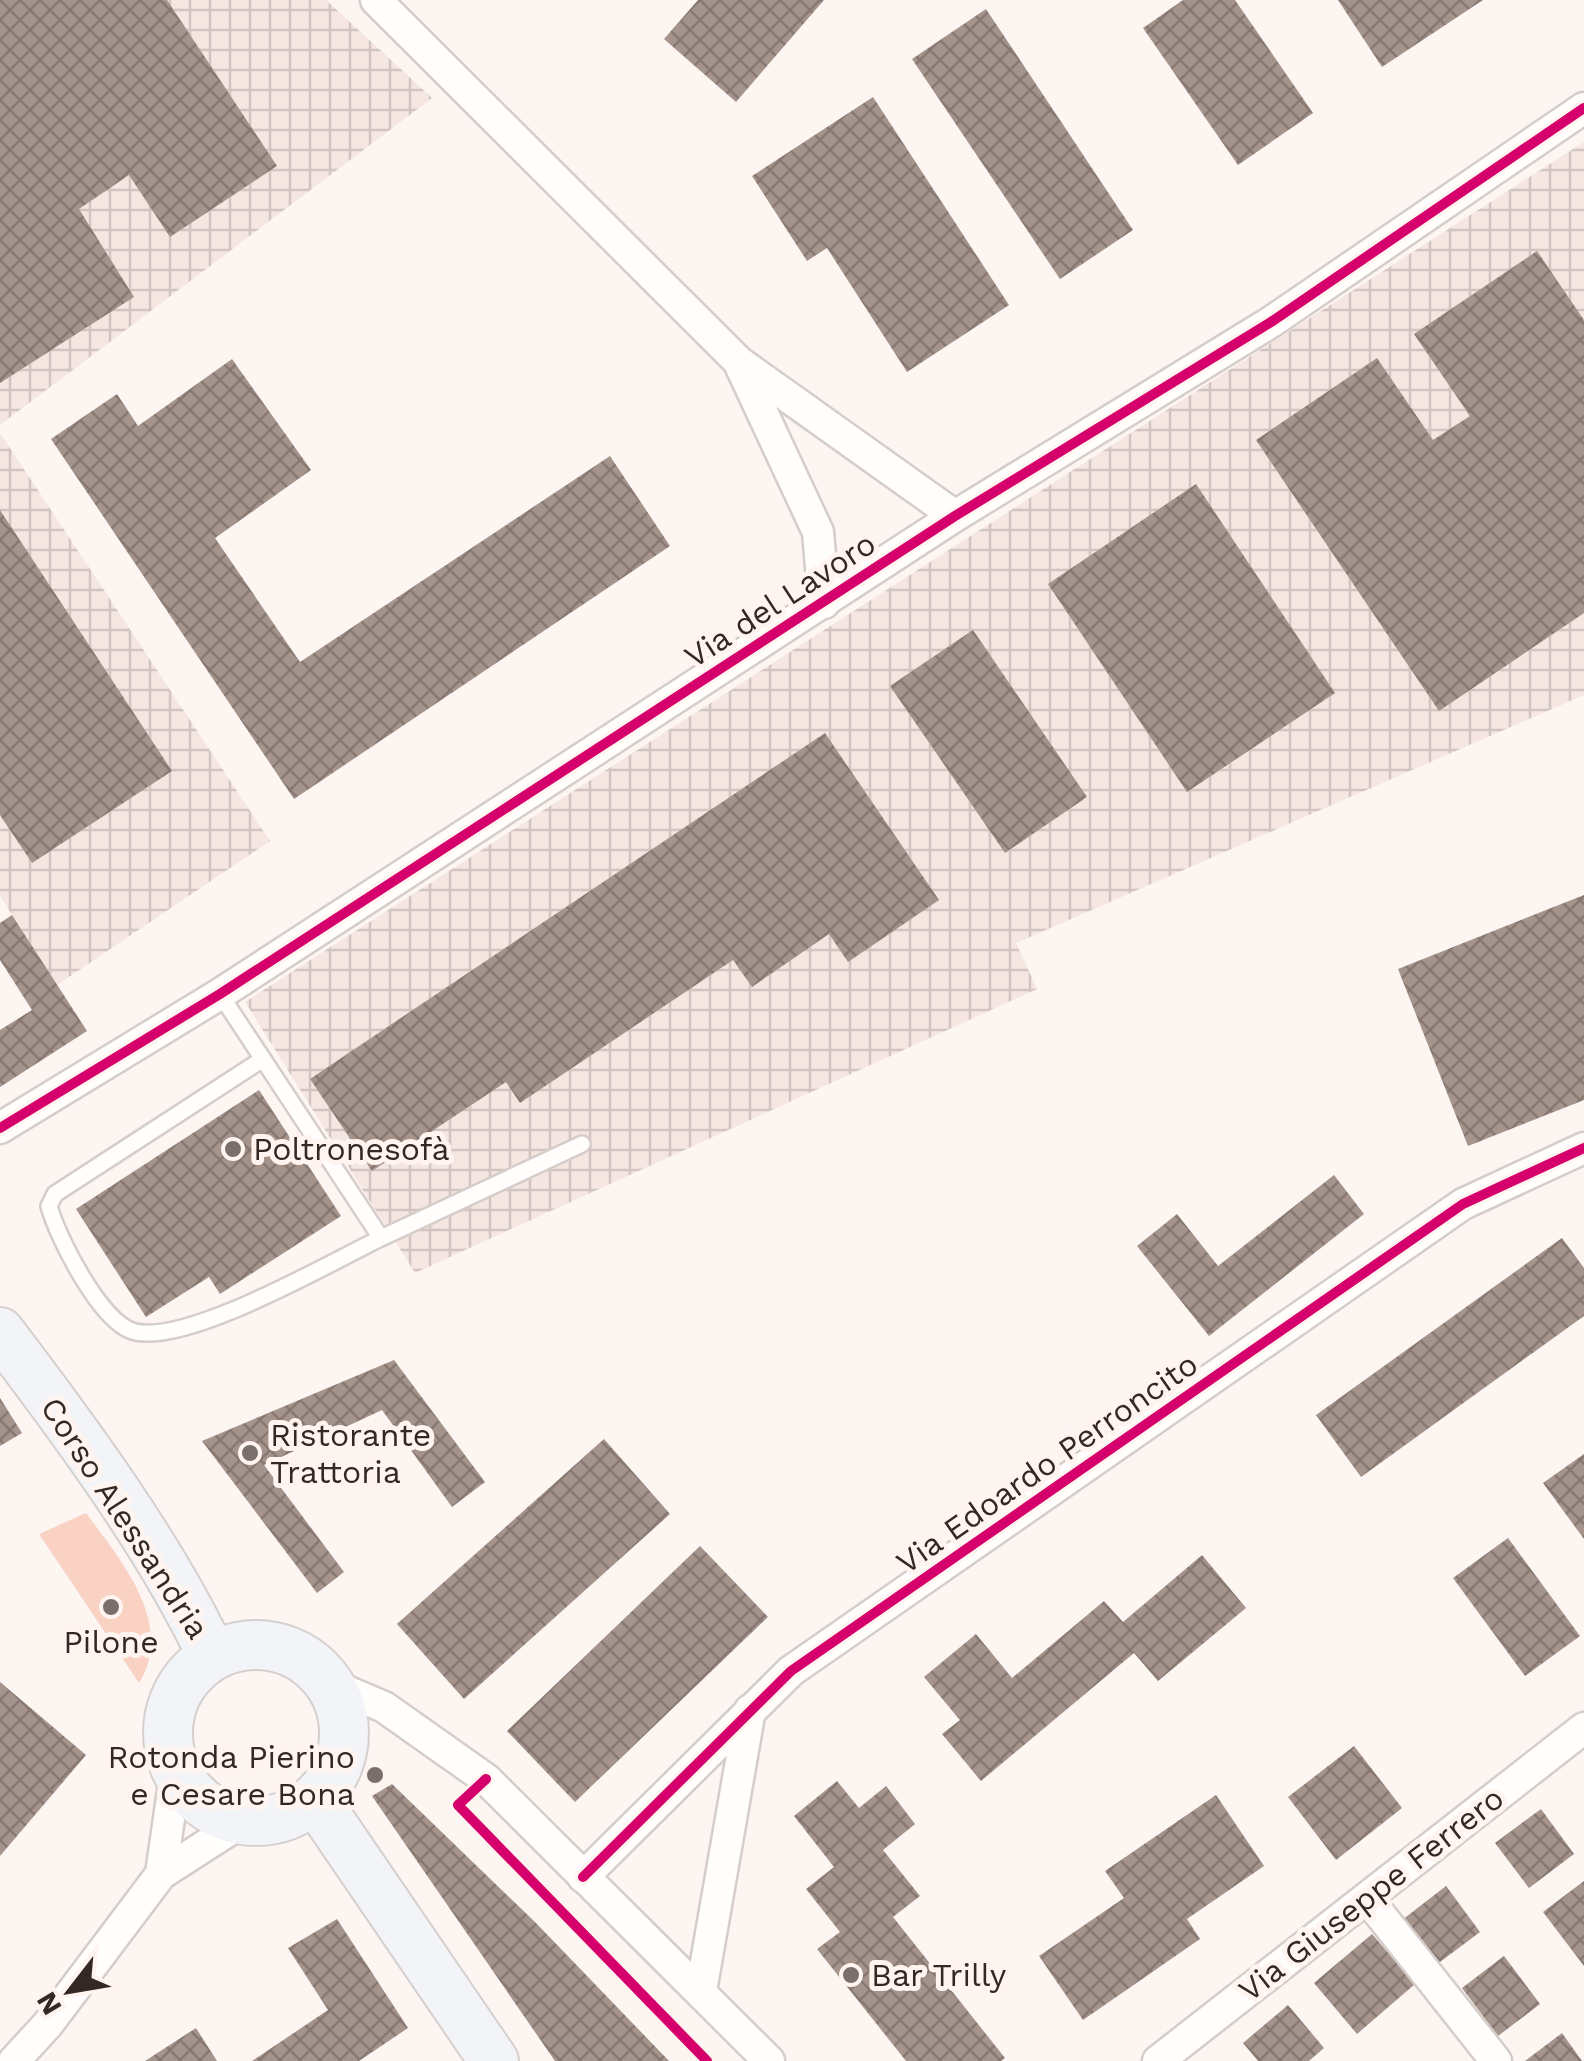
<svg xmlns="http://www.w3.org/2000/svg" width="1584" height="2061" viewBox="0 0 1584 2061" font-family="'Work Sans',sans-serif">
	<defs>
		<pattern id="industrial-grid" width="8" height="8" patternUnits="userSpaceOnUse" patternTransform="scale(2.5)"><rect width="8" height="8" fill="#f5e6e1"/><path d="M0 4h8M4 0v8" fill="none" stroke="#d2c5c1"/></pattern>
		<pattern id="building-cross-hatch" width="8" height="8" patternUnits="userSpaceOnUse" patternTransform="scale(2.5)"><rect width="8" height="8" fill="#a5948c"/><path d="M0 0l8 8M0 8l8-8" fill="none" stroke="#877972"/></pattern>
	</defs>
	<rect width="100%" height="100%" fill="#fcf5f2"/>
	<path fill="url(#industrial-grid)" d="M0 0H326L432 98 0 425Z
		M1584 142V695L1016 943 1037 989 415 1273 245 1002Z
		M0 433 270 841 57 985 0 896Z"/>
	<path fill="#f9d2c3" d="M86 1513C120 1559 176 1624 139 1683L39 1534Z"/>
	<path fill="url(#building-cross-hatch)" d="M0 0H167L277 166 170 237 129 175 79 209 134 297 0 383Z
		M698 0H824L736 102 664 39Z
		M1183 0H1235L1313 113 1238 165 1143 28Z
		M1338 0H1483L1382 67Z
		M986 9 1133 230 1060 279 912 59Z
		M873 97 1009 305 907 372 827 248 807 261 752 176Z
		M1537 251 1584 320V613L1439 711 1256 440 1377 358 1433 440 1470 416 1414 334Z
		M232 359 311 470 215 538 300 662 610 456 670 546 294 799 51 439 117 394 138 426Z
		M1196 484 1335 693 1187 792 1048 584Z
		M0 510 172 771 32 863 0 815Z
		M973 630 1087 797 1005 853 890 686Z
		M825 733 939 900 848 962 829 934 752 987 733 960 520 1103 506 1082 372 1171 310 1079Z
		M1584 895V1100L1468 1146 1398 969Z
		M12 915 87 1031 0 1087V1030L32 1010 0 960V923Z
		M259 1090 341 1216 220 1294 209 1277 146 1317 76 1209Z
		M1334 1175 1364 1214 1209 1336 1137 1246 1177 1214 1218 1266Z
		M1562 1238 1584 1268V1316L1361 1477 1316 1415Z
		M394 1360 485 1482 452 1507 382 1410 264 1465 344 1572 317 1593 202 1441Z
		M0 1398 22 1433 0 1446Z
		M604 1439 670 1514 464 1699 397 1624Z
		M1584 1454V1539L1543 1483Z
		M1508 1538 1580 1636 1525 1676 1453 1578Z
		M700 1546 768 1617 575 1802 507 1731Z
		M1202 1555 1246 1608 1158 1681 1134 1653 981 1781 942 1734 960 1720 924 1677 976 1634 1012 1678 1104 1601 1123 1622Z
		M0 1682 86 1755 0 1856Z
		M1354 1746 1402 1808 1336 1860 1288 1797Z
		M837 1781 859 1808 886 1786 915 1824 883 1850 920 1896 893 1917 1005 2058 1001 2061H906L817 1949 840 1932 806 1889 834 1867 794 1816Z
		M392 1784 536 1923 669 2061H555L372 1796Z
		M1216 1795 1264 1866 1187 1919 1200 1939 1083 2020 1039 1956 1124 1898 1105 1871Z
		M1541 1809 1574 1854 1529 1888 1495 1843Z
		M1584 1881V1966L1543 1912Z
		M1446 1886 1480 1932 1436 1965 1402 1920Z
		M337 1919 408 2028 359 2061H252L328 2010 288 1948Z
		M1372 1934 1415 1984 1357 2034 1314 1983Z
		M1504 1956 1540 2004 1498 2036 1462 1988Z
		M1288 2005 1324 2048 1309 2061H1258L1243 2043Z
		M196 2028 217 2061H145Z
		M1562 2033 1582 2061H1525Z"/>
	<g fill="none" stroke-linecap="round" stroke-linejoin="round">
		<g stroke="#d5cdca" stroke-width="20">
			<path id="service" d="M220 994 381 1238C331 1262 183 1348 132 1331 100 1320 58 1239 49 1206L55 1194 263 1059
				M381 1238 582 1144"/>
		</g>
		<g stroke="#d5cdca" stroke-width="35">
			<path id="minor" d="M376 0 739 362 955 516
				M740 365 818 532 824 603
				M0 1128 220 994 955 516 1271 322 1584 108
				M330 1684 384 1707 486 1779 769 2061
				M161 1874 176 1770
				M583 1877 791 1671 1463 1204 1584 1148
				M1367 1898 1496 2061
				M701 1991 750 1710
				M14 2061 48 2024 161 1874 245 1820
				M1158 2061 1584 1728"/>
		</g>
		<g stroke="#d5d0ce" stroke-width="52">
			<path id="primary" d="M0 1332C73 1428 162 1548 212 1656
				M168 1733a88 88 0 1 1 176 0a88 88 0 1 1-176 0Z
				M315 1799 494 2061"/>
		</g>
		<use href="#service" stroke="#fffefd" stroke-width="15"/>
		<use href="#minor" stroke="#fffefd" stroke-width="30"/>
		<use href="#primary" stroke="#f2f4f7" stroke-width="48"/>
		<g stroke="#fff4ef" stroke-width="16">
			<path id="cycleway" d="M0 1128 220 994 955 516 1271 322 1584 108
				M486 1779 458 1805 707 2061
				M583 1877 791 1671 1463 1204 1584 1148"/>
		</g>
		<use href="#cycleway" stroke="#d6006c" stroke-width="10"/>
	</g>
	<g fill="#79706c" stroke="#fff4ef" stroke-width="4">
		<circle cx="233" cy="1149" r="10"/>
		<circle cx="250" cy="1453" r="10"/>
		<circle cx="111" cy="1607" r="10"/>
		<circle cx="375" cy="1775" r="10"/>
		<circle cx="851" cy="1975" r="10"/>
	</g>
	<g text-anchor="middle" stroke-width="10" stroke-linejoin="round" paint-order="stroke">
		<g font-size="32" fill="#322824" stroke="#fff4ef">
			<text transform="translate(780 600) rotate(-33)" y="11">Via del Lavoro</text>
			<text transform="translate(1047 1463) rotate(-35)" y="11">Via Edoardo Perroncito</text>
			<text transform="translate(125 1518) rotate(57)" y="11">Corso Alessandria</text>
			<text transform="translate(1371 1894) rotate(-38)" y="11">Via Giuseppe Ferrero</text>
		</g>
		<g font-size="32" fill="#322824" stroke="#fff4ef" text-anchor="start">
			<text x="253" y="1160">Poltronesofà</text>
			<text x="270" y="1446">Ristorante<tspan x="270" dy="37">Trattoria</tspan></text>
			<text x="111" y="1653" text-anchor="middle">Pilone</text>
			<text x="355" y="1768" text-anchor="end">Rotonda Pierino<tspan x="355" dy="37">e Cesare Bona</tspan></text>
			<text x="871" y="1986">Bar Trilly</text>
		</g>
	</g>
	<g transform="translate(70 1991) rotate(239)" stroke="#fff4ef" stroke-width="8" paint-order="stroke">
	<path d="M0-8L18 38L0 25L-18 38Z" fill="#322824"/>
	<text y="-15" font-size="28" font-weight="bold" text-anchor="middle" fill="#322824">N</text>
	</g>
</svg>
